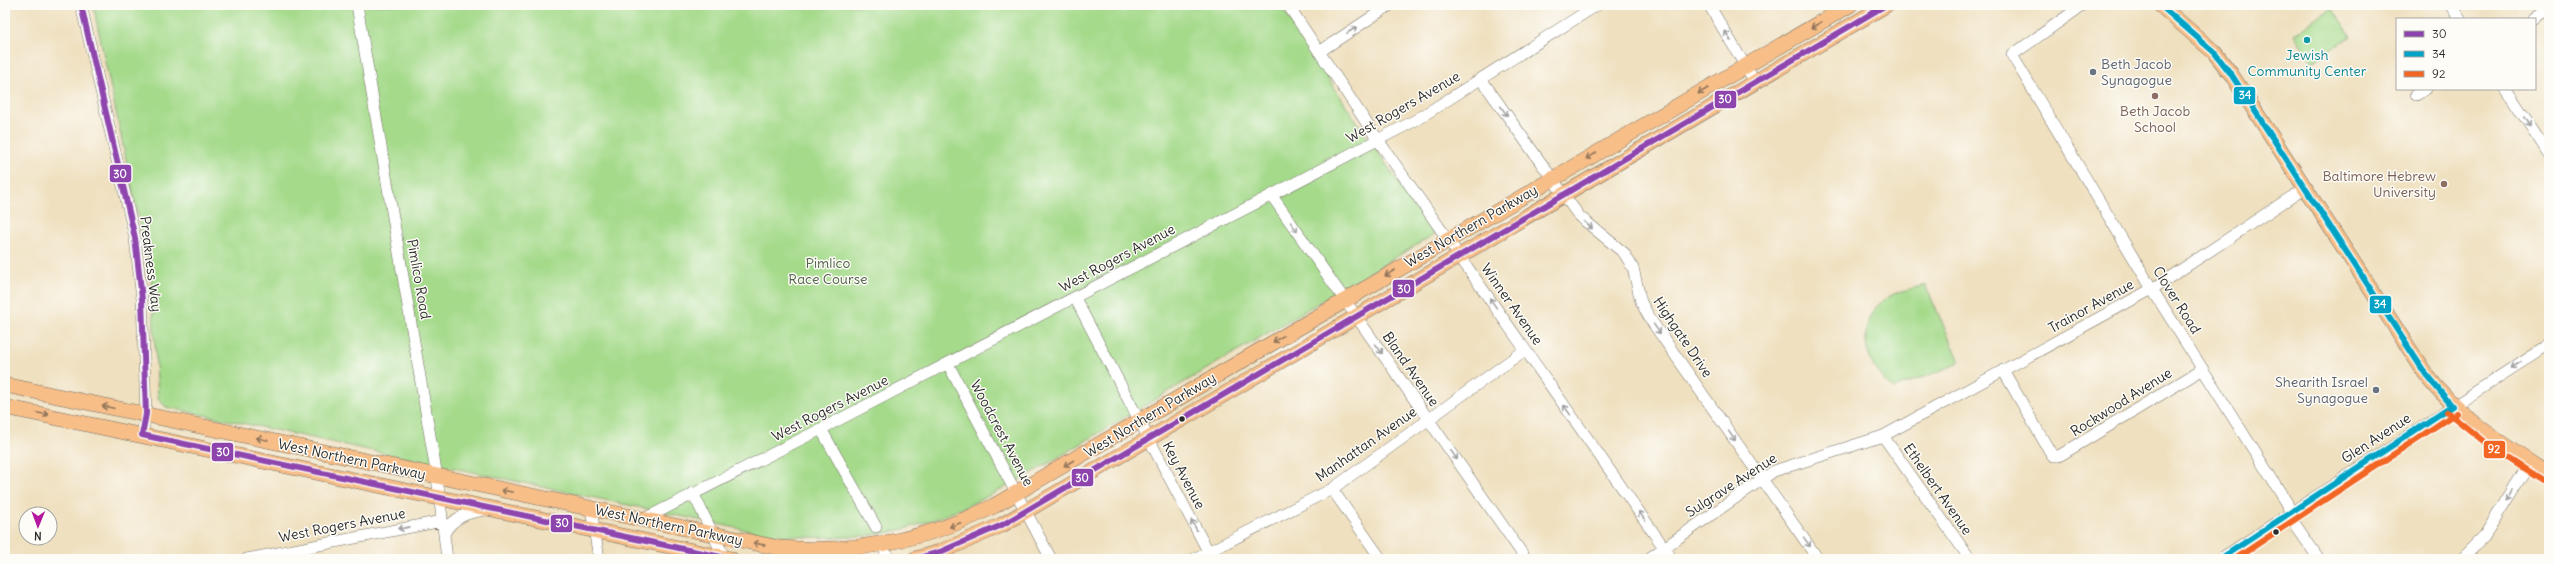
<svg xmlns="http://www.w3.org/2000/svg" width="2554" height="564" viewBox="0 0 2554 564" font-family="Delius,sans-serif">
	<rect width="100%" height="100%" fill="#fdfcf7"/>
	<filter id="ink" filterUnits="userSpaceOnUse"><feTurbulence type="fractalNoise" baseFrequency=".025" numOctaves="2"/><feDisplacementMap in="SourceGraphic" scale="8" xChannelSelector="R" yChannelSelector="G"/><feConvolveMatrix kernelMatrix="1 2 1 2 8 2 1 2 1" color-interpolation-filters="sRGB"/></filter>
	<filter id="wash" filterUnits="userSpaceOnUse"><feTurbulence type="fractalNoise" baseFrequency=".012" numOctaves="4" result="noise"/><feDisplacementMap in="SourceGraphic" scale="16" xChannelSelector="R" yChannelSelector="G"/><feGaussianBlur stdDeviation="0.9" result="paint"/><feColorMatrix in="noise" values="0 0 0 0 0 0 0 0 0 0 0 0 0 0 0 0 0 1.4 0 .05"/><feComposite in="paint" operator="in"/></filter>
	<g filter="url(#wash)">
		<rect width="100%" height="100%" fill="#efe0bf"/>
		<path fill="#a4da8a" stroke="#68825a" d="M93 5H1280L1367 137 1435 234C1333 294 1231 355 1129 415 1059 456 989 504 911 527 863 541 810 539 760 533L166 407 158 398 151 276Z
			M2332 8 2351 36 2312 62 2294 34Z
			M1925 285 1959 359 1957 364 1894 389C1865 369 1853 323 1884 300 1895 291 1912 289 1925 285Z"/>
	</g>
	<g filter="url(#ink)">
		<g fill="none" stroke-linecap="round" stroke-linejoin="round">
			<g stroke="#706a5f" stroke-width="12">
				<path id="minor" d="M81 5 135 238 142 299 146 414 142 435
					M357 5 437 477 447 559
					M1288 5 1378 140 1672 559
					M1709 5 1755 82
					M2083 5 2012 55 2152 289 2287 503 2292 520 2319 559
					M2450 5 2460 19
					M2533 19 2549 8
					M1319 52 1390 5
					M1481 79 1579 216 1624 253 1633 268 1641 302 1650 319 1818 559
					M2506 89 2549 154
					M2416 95 2426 89
					M1272 196 1526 559
					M1075 298 1212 559
					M948 364 1051 559
					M2003 370 2049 450 2053 456H2059L2203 369
					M821 429 876 527
					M1883 436 1970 559
					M1332 489 1381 559
					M693 493 725 559
					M591 509 599 559
					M642 520 821 429 1416 120 1597 5
					M444 534C453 517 468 512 486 510
					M882 545 889 559
					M247 559 442 521
					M1194 559 1332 489 1525 350
					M1648 559 1774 471 1883 436 2152 289 2305 188
					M2220 559 2549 344
					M2462 559 2483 538 2530 462"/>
			</g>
			<g stroke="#706a5f" stroke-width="16">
				<path id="major" d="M2160 5 2214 52 2231 74 2425 373C2459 418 2503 445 2549 475
					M5 385 779 548C855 554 926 541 994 506L1850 5
					M5 407 731 559
					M915 559 940 552 1002 525 1886 5"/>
			</g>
			<use href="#minor" stroke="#fff" stroke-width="11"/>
			<use href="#major" stroke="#f7be88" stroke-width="15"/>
			<g stroke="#fdfcf7" stroke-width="9">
				<path id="bus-1" d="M81 5 135 238 142 299 146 414 142 435 731 559
					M915 559 940 552 1002 525 1886 5"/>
			</g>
			<g stroke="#fdfcf7" stroke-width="9">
				<path id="bus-2" d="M2160 5 2214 52 2231 74 2425 373 2452 406
					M2220 559 2452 406"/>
			</g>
			<g stroke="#fdfcf7" stroke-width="9">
				<path id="bus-3" d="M2447 412 2492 448 2545 482
					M2235 559 2456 413"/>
			</g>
			<use href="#bus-1" stroke="#8e44ad" stroke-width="6"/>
			<use href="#bus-2" stroke="#02a3c6" stroke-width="6"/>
			<use href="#bus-3" stroke="#f26522" stroke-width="6"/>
		</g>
		<defs><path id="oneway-shaft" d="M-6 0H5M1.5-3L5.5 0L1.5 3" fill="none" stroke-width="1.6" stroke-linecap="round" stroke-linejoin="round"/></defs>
		<g stroke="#91745a">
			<use href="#oneway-shaft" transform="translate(1816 25) rotate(150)"/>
			<use href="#oneway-shaft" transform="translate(1703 91) rotate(150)"/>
			<use href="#oneway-shaft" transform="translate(1591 156) rotate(150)"/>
			<use href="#oneway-shaft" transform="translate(1390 273) rotate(149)"/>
			<use href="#oneway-shaft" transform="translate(1278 339) rotate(149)"/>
			<use href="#oneway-shaft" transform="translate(108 407) rotate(-168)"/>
			<use href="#oneway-shaft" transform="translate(43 414) rotate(12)"/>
			<use href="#oneway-shaft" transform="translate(262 439) rotate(-168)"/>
			<use href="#oneway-shaft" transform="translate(1069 463) rotate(150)"/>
			<use href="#oneway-shaft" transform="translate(507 491) rotate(-168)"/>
			<use href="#oneway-shaft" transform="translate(955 525) rotate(159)"/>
			<use href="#oneway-shaft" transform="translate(759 544) rotate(-169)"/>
		</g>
		<g stroke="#a0a0a0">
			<use href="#oneway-shaft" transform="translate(1352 30) rotate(-33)"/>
			<use href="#oneway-shaft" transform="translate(1728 36) rotate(-121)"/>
			<use href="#oneway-shaft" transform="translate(1504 111) rotate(55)"/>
			<use href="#oneway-shaft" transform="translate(2527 122) rotate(57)"/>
			<use href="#oneway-shaft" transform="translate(1588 225) rotate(41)"/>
			<use href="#oneway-shaft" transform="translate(1294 227) rotate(55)"/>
			<use href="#oneway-shaft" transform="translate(1493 303) rotate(-125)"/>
			<use href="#oneway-shaft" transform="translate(1657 329) rotate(55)"/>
			<use href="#oneway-shaft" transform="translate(1379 349) rotate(55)"/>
			<use href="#oneway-shaft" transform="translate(2516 365) rotate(147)"/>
			<use href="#oneway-shaft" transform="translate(1567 410) rotate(-125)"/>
			<use href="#oneway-shaft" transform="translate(1732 436) rotate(55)"/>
			<use href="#oneway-shaft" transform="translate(1454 455) rotate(55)"/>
			<use href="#oneway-shaft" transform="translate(2510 495) rotate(122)"/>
			<use href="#oneway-shaft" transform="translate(1642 516) rotate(-125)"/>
			<use href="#oneway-shaft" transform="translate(1194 525) rotate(-118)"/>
			<use href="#oneway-shaft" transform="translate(404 528) rotate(169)"/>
			<use href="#oneway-shaft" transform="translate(1807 542) rotate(55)"/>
		</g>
	</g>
	<circle fill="#0f9aa8" stroke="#fdfcf7" stroke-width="1.5" cx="2307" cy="40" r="4"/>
	<g fill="#6b7280" stroke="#fdfcf7" stroke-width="1.5">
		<circle cx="2093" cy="72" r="4"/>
		<circle cx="2376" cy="390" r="4"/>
	</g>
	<g fill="#8d6e63" stroke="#fdfcf7" stroke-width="1.5">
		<circle cx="2155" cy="96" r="4"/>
		<circle cx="2444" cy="184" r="4"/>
	</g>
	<g fill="#2b2b2b" stroke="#fdfcf7" stroke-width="1.5">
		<circle cx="1182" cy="419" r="3.5"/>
		<circle cx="2276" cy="532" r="3.5"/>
	</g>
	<g text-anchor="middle" stroke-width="3" stroke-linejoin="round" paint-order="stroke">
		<g font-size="14" fill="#0d838f" stroke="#fdfcf7">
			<text x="2307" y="60">Jewish<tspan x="2307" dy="16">Community Center</tspan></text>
		</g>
		<g font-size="14" fill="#5b616d" stroke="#fdfcf7" text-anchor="start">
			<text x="2101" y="69">Beth Jacob<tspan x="2101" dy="16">Synagogue</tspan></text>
			<text x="2368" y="387" text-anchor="end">Shearith Israel<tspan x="2368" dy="16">Synagogue</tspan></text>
		</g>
		<g font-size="14" fill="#2b2b2b" stroke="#fdfcf7">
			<text transform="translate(1403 107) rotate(-30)" y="5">West Rogers Avenue</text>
			<text transform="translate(1471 226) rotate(-30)" y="5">West Northern Parkway</text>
			<text transform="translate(1117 258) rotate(-28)" y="5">West Rogers Avenue</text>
			<text transform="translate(151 264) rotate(83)" y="5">Preakness Way</text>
			<text transform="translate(419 279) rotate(80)" y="5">Pimlico Road</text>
			<text transform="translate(2177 300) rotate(58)" y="5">Clover Road</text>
			<text transform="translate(1512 304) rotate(55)" y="5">Winner Avenue</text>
			<text transform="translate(2091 306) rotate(-29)" y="5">Trainor Avenue</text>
			<text transform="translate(1683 337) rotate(56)" y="5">Highgate Drive</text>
			<text transform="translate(1411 369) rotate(55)" y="5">Bland Avenue</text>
			<text transform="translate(2121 402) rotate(-32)" y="5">Rockwood Avenue</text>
			<text transform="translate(830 408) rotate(-27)" y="5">West Rogers Avenue</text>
			<text transform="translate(1150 415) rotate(-31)" y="5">West Northern Parkway</text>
			<text transform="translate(1002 433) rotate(62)" y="5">Woodcrest Avenue</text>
			<text transform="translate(2376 438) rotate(-33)" y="5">Glen Avenue</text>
			<text transform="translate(1366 444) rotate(-35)" y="5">Manhattan Avenue</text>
			<text transform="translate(352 459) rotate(12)" y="5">West Northern Parkway</text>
			<text transform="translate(1184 475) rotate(62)" y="5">Key Avenue</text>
			<text transform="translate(1731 485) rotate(-33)" y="5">Sulgrave Avenue</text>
			<text transform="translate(1938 489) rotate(55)" y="5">Ethelbert Avenue</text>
			<text transform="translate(342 525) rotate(-11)" y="5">West Rogers Avenue</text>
			<text transform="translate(669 525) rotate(12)" y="5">West Northern Parkway</text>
		</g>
		<g font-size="14" fill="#785e54" stroke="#fdfcf7">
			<text x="2155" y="116">Beth Jacob<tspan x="2155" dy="16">School</tspan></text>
			<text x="2436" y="181" text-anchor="end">Baltimore Hebrew<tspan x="2436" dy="16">University</tspan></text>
		</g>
		<g font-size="14" fill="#4f6048" stroke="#fdfcf7">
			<text x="828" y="268">Pimlico<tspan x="828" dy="16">Race Course</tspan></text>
		</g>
	</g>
	<g stroke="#fdfcf7" stroke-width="1.5">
		<rect x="2233" y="86" width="23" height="19" rx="4" fill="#02a3c6"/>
		<rect x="1714" y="90" width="23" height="19" rx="4" fill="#8e44ad"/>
		<rect x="109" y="164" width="23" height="19" rx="4" fill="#8e44ad"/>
		<rect x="1392" y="279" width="23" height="19" rx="4" fill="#8e44ad"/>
		<rect x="2369" y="295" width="23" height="19" rx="4" fill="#02a3c6"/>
		<rect x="2483" y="440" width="23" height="19" rx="4" fill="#f26522"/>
		<rect x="211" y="442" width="23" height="20" rx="4" fill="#8e44ad"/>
		<rect x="1071" y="468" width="23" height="19" rx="4" fill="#8e44ad"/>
		<rect x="550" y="514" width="23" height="19" rx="4" fill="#8e44ad"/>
	</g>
	<g font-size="11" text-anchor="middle" font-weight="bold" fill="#fff">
		<text x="2245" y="99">34</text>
		<text x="1725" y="103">30</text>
		<text x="120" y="178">30</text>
		<text x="1404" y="293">30</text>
		<text x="2380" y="308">34</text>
		<text x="2494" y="453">92</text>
		<text x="223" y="456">30</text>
		<text x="1082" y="482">30</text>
		<text x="562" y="527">30</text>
	</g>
	<rect width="2554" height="564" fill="none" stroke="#fdfcf7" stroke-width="20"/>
	<rect x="2396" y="18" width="140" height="72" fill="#fdfcf7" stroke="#a9a8a5"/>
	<rect x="2404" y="31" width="20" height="6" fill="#8e44ad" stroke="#a9a8a5"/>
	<text x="2432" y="38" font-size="12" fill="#2b2b2b">30</text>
	<rect x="2404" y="51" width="20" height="6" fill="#02a3c6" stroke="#a9a8a5"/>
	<text x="2432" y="58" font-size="12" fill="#2b2b2b">34</text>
	<rect x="2404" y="71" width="20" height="6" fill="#f26522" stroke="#a9a8a5"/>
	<text x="2432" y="78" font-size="12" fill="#2b2b2b">92</text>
	<g transform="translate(38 526) rotate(181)"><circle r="19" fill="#fdfcf7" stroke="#a9a8a5"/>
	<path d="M0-3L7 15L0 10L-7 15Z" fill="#b5179e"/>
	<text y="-6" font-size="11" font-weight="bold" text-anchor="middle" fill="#2b2b2b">N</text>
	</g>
</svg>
